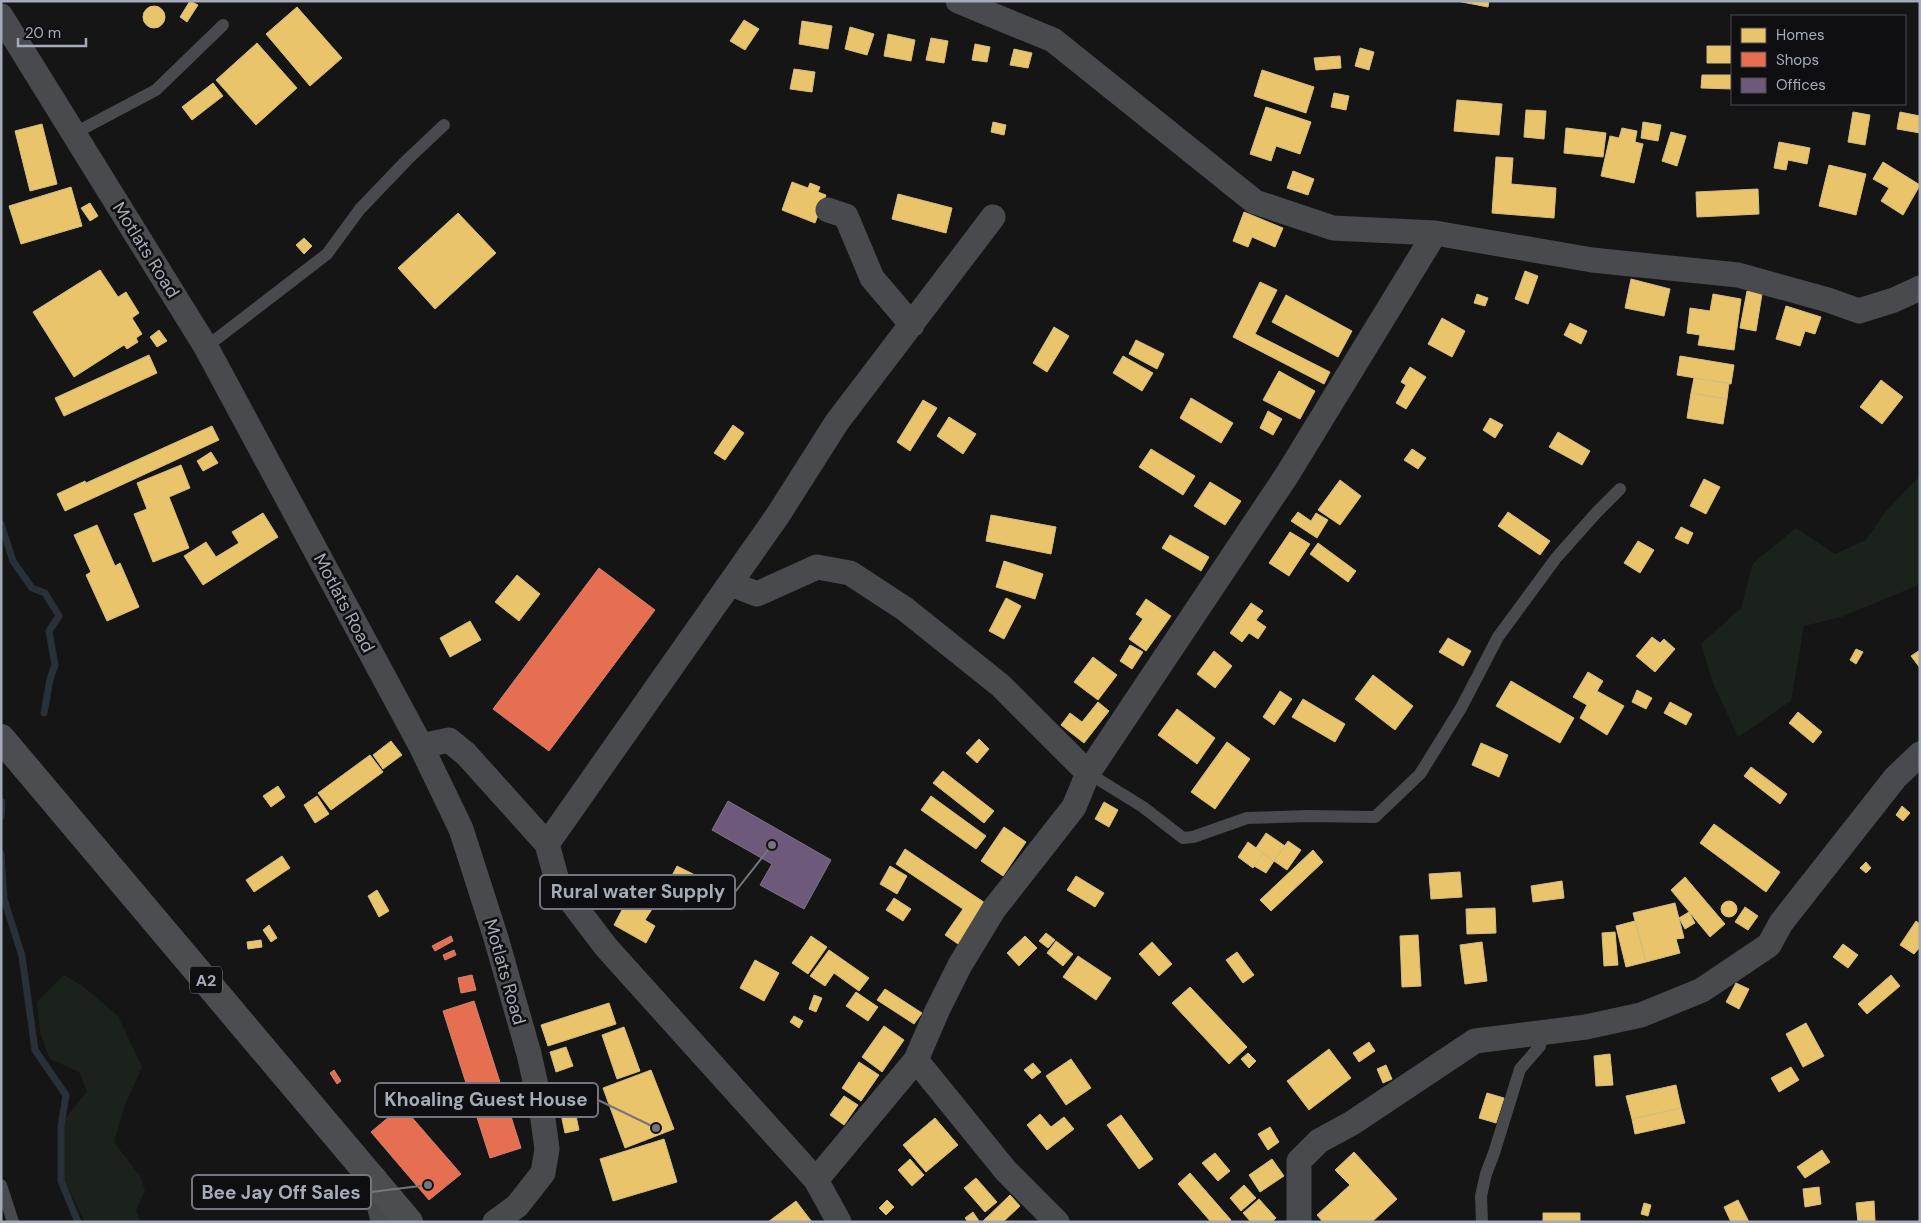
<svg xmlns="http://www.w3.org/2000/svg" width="1921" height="1223" viewBox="0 0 1921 1223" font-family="'DM Sans',sans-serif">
	<rect width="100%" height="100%" fill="#151515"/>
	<path fill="#1b221c" d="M1920 476V582L1916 586 1841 617 1804 626 1791 701 1738 737 1713 683 1701 644 1741 608 1753 563 1796 528 1835 554 1866 540 1886 511Z
		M64 975 84 987 118 1016 142 1067 125 1105 114 1142 140 1176 145 1190 136 1211 141 1222H85L63 1179 59 1160 66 1117 87 1092 79 1072 50 1059 40 1032 37 1002Z"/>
	<path fill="#e9c46a" stroke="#d5bc81" d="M190 1 198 5 187 22 180 17Z
		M1457 1H1489L1488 7Z
		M143 17a11 11 0 1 1 22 0a11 11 0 1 1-22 0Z
		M297 7 342 58 310 86 266 34Z
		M744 20 759 29 745 50 730 41Z
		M802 21 832 26 828 49 799 44Z
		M850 27 874 34 867 55 845 49Z
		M888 34 915 40 911 61 884 56Z
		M931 38 948 41 944 63 926 60Z
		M257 43 297 88 256 125 216 80Z
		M975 44 990 47 987 62 972 60Z
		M1707 46H1731V63H1707Z
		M1360 48 1374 52 1369 70 1355 66Z
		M1014 49 1032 53 1028 68 1010 65Z
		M1340 56 1341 68 1316 70 1314 58Z
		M794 69 815 72 812 92 790 89Z
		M1262 70 1314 87 1306 113 1254 96Z
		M1702 75H1732V89L1701 88Z
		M213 83 223 96 192 120 182 107Z
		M1334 93 1349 96 1346 110 1331 107Z
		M1457 100 1502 104 1499 135 1454 131Z
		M1266 107 1311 122 1300 154 1276 146 1271 161 1250 154Z
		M1526 110 1546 111 1544 139 1524 137Z
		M1853 112 1870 115 1865 145 1848 142Z
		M1900 112 1920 116V133L1897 129Z
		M993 122 1006 125 1004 135 991 132Z
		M1643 122 1661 125 1658 141 1641 138Z
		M42 124 57 184 30 191 15 131Z
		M1566 128 1606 133 1603 157 1564 153Z
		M1622 128 1637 131 1635 142 1643 144 1634 183 1601 176 1610 136 1619 138Z
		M1671 132 1686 136 1677 166 1662 161Z
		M1779 142 1810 148 1807 164 1788 160 1786 170 1774 168Z
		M1496 157 1513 158 1511 184 1556 188 1554 218 1492 213Z
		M1883 162 1920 185 1903 215 1881 201 1889 188 1873 179Z
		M1829 165 1866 174 1856 215 1819 206Z
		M1293 171 1314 179 1308 195 1287 188Z
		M792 182 808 188 810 183 820 187 818 192 826 195 815 223 782 210Z
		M71 187 82 226 21 244 9 206Z
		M1758 189 1759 214 1697 217 1696 192Z
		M898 194 952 208 946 233 892 219Z
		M90 203 98 216 90 221 81 208Z
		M1244 212 1283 228 1275 247 1252 237 1248 247 1233 241Z
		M458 213 496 253 435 309 398 268Z
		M304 238 312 246 304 254 296 245Z
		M100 270 118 297 126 292 139 313 132 318 142 334 136 338 138 342 127 349 124 345 74 377 33 312Z
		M1525 271 1538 276 1528 304 1515 299Z
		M1631 279 1670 289 1664 316 1625 308Z
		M1260 282 1277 290 1255 334 1330 372 1324 384 1233 337Z
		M1747 291 1762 294 1756 331 1740 328Z
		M1477 294 1488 298 1485 306 1474 303Z
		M1713 294 1741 299 1734 350 1698 345 1700 335 1687 333 1690 308 1710 311Z
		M1286 295 1352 331 1338 357 1272 322Z
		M1786 306 1821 317 1815 334 1805 331 1800 346 1776 339Z
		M1442 318 1465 331 1452 357 1428 344Z
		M1570 323 1587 331 1581 344 1564 335Z
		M1054 327 1069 336 1047 372 1033 363Z
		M159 330 167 341 157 347 150 337Z
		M1136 340 1164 354 1157 369 1129 354Z
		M149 355 157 373 64 416 55 398Z
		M1123 356 1153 373 1142 391 1113 373Z
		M1680 356 1734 365 1731 384 1677 375Z
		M1410 367 1426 377 1406 409 1396 403 1406 385 1401 382Z
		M1279 371 1315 391 1300 419 1263 400Z
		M1694 378 1729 383 1727 399 1691 393Z
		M1881 380 1903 397 1882 424 1860 407Z
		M1691 393 1727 399 1723 424 1687 418Z
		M1191 398 1233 423 1221 443 1180 418Z
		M923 400 937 408 910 451 897 442Z
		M1268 411 1282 419 1273 435 1260 428Z
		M949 417 976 434 963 454 937 436Z
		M1490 418 1503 425 1495 438 1483 430Z
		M733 425 744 433 725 460 714 453Z
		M212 426 219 440 65 511 57 494 85 481 86 483Z
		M1558 432 1590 451 1582 465 1549 447Z
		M1151 449 1195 476 1183 495 1139 467Z
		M1412 449 1426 458 1418 469 1404 460Z
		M211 452 218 463 203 471 197 461Z
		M181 465 190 488 169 497 189 548 153 562 134 514 147 509 137 483Z
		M1704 479 1720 487 1706 514 1690 506Z
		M1340 480 1361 496 1340 525 1318 510Z
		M1210 482 1241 501 1225 525 1194 506Z
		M1298 512 1311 521 1316 513 1328 520 1317 538 1291 521Z
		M1508 512 1550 541 1540 555 1498 526Z
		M263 513 278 537 203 585 184 556 206 542 216 557 239 543 232 532Z
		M991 515 1056 527 1051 554 986 541Z
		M97 525 115 566 120 563 139 607 107 621 86 575 91 572 74 535Z
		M1681 527 1693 533 1688 544 1675 538Z
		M1290 532 1310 544 1289 576 1269 563Z
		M1170 535 1209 557 1201 571 1162 548Z
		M1638 541 1654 550 1640 573 1624 563Z
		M1318 543 1356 571 1348 582 1310 554Z
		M1004 561 1043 574 1035 599 996 587Z
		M517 575 540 594 519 621 495 602Z
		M1006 598 1021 606 1004 639 989 631Z
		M1146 599 1171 616 1146 651 1129 639 1143 619 1136 614Z
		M1251 603 1263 611 1256 620 1266 627 1258 639 1249 633 1242 642 1230 633Z
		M470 621 481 640 450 657 440 638Z
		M1652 637 1660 643 1664 639 1675 649 1655 672 1636 656Z
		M1448 638 1471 651 1463 666 1439 652Z
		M1130 645 1143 652 1132 669 1120 661Z
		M1856 649 1863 652 1856 664 1850 660Z
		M1920 650V668L1911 656Z
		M1214 651 1232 666 1215 688 1197 674Z
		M1093 657 1117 675 1098 700 1074 682Z
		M1588 672 1603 681 1597 691 1624 706 1607 735 1580 718 1587 705 1573 697Z
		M1373 675 1413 706 1395 730 1355 699Z
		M1511 681 1574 718 1560 743 1496 706Z
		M1637 690 1652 698 1646 709 1632 702Z
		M1280 691 1292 699 1274 725 1263 717Z
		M1303 699 1345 724 1335 742 1292 717Z
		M1098 702 1109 711 1084 743 1061 725 1070 713 1082 722Z
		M1670 702 1692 714 1686 725 1664 713Z
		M1177 709 1215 738 1197 764 1158 735Z
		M1798 712 1822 732 1813 743 1789 723Z
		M979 739 989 749 977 763 966 753Z
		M391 741 402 755 383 769 373 755Z
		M1227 742 1250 759 1215 809 1191 792Z
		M1481 743 1508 755 1499 777 1472 765Z
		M370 755 383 772 331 810 318 793Z
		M1751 767 1787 794 1780 804 1744 776Z
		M943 771 994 811 984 823 933 783Z
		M278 786 285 797 271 807 263 796Z
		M317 796 329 814 315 823 304 805Z
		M931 796 986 836 976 849 921 810Z
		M1104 802 1118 810 1109 827 1095 819Z
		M1902 806 1910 813 1903 821 1896 815Z
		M1714 824 1780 872 1766 892 1700 843Z
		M1004 827 1026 842 1003 876 981 861Z
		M1266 833 1285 846 1274 861 1256 848Z
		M1288 841 1301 850 1287 870 1274 861Z
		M1248 842 1263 853 1253 868 1238 857Z
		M905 849 988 905 961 946 945 935 963 909 896 864Z
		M1313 850 1323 862 1271 911 1260 900Z
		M1263 853 1274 861 1266 873 1254 866Z
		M282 856 290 868 254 892 246 880Z
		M1866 862 1871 868 1866 873 1860 868Z
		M677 866 699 877 682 910 660 899Z
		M890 866 907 876 897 894 880 884Z
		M1460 872 1462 897 1431 899 1429 874Z
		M1076 876 1104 893 1095 907 1067 890Z
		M1685 877 1725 924 1710 937 1671 890Z
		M1562 881 1564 898 1533 902 1531 886Z
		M377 890 389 911 379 917 368 896Z
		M631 893 654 906 645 920 655 926 646 943 614 925Z
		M894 898 911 909 903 921 886 910Z
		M1721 909a8 8 0 1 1 16 0a8 8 0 1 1-16 0Z
		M1675 903 1684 938 1676 939 1680 953 1646 962 1633 913Z
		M1745 907 1758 916 1748 930 1735 922Z
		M1495 908 1496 933 1467 934 1466 909Z
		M1689 912 1695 923 1685 929 1679 918Z
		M1635 921 1646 962 1626 967 1616 926Z
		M1916 921 1920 924V947L1914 954 1900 945Z
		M269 925 277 938 271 942 263 930Z
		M1615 932 1618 965 1604 966 1602 933Z
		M1046 933 1055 940 1048 948 1039 941Z
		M1418 935 1421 986 1402 987 1400 936Z
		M811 936 827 947 808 974 792 963Z
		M1025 936 1037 948 1019 966 1007 953Z
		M261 940 262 947 248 949 247 942Z
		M1056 941 1073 954 1063 966 1047 953Z
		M1152 942 1172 964 1159 976 1139 954Z
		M1482 942 1487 981 1465 984 1460 945Z
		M1843 944 1858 955 1848 968 1833 957Z
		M829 950 869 978 859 991 834 973 825 986 810 976Z
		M1237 952 1254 975 1243 983 1226 960Z
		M1078 956 1111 978 1096 1000 1063 977Z
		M755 960 779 973 764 1001 740 988Z
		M1891 975 1900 986 1867 1014 1858 1004Z
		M1736 983 1749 989 1739 1009 1726 1002Z
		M1190 987 1247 1047 1229 1064 1172 1003Z
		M885 989 922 1013 914 1024 877 1000Z
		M856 992 878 1007 868 1021 846 1006Z
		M814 995 822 998 816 1012 809 1009Z
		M609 1003 616 1024 548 1046 541 1025Z
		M794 1016 803 1021 799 1028 790 1022Z
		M1806 1023 1824 1056 1803 1067 1786 1034Z
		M884 1026 904 1040 882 1072 862 1057Z
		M624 1027 640 1071 617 1079 602 1035Z
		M1369 1042 1375 1051 1359 1062 1353 1053Z
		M566 1047 573 1066 556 1072 550 1052Z
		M1329 1049 1351 1078 1309 1110 1287 1081Z
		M1248 1053 1256 1061 1249 1068 1241 1059Z
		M1610 1054 1613 1085 1596 1086 1594 1056Z
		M1071 1059 1091 1088 1066 1105 1046 1076Z
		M859 1062 879 1075 861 1101 842 1088Z
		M1033 1063 1041 1072 1032 1079 1024 1070Z
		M1386 1065 1392 1079 1383 1083 1377 1069Z
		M1791 1067 1799 1080 1779 1092 1771 1078Z
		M651 1070 674 1129 625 1148 603 1088Z
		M1676 1085 1681 1108 1632 1119 1626 1096Z
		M570 1087 579 1130 565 1133 556 1090Z
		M1487 1093 1504 1098 1496 1123 1479 1118Z
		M844 1096 858 1105 844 1125 830 1115Z
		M1681 1108 1685 1123 1635 1134 1632 1119Z
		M1040 1114 1051 1127 1064 1117 1074 1129 1047 1150 1027 1125Z
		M1121 1115 1153 1159 1139 1169 1107 1125Z
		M935 1118 958 1145 926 1172 903 1145Z
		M1270 1127 1279 1142 1268 1150 1258 1134Z
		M664 1139 677 1182 613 1201 600 1159Z
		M1822 1150 1830 1162 1805 1178 1797 1167Z
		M1354 1152 1397 1199 1373 1221 1374 1222H1323L1317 1215 1350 1185 1335 1170Z
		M1215 1153 1230 1171 1218 1181 1202 1163Z
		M910 1159 924 1175 912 1186 898 1170Z
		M1272 1159 1284 1176 1260 1192 1249 1175Z
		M1190 1173 1231 1220 1229 1222H1211L1178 1184Z
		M976 1178 997 1202 985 1212 964 1188Z
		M1244 1185 1256 1198 1241 1211 1230 1198Z
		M1819 1187 1821 1204 1805 1207 1803 1189Z
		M1010 1195 1020 1206 1003 1222H982Z
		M1259 1199 1276 1218 1272 1222H1251L1243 1213Z
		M887 1200 894 1207 886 1215 879 1208Z
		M1738 1200 1749 1222H1731L1724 1207Z
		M796 1201 812 1222H768Z
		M1874 1201 1875 1221 1858 1222 1856 1203Z
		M1644 1203 1651 1205 1648 1216 1641 1214Z
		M973 1212 979 1221 978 1222H968L965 1218Z
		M1543 1213H1580V1222H1543Z"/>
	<path fill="#e76f51" stroke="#d38170" d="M599 568 655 610 549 751 493 709Z
		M451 936 453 941 435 951 432 946Z
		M454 950 456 955 445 960 443 955Z
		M472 975 476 990 461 993 458 978Z
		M474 1001 521 1148 490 1158 443 1011Z
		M334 1070 341 1081 337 1084 330 1073Z
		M402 1106 461 1174 429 1200 371 1132Z"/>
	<path fill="#6d597a" stroke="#7e728c" d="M728 801 831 860 804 909 760 885 772 864 712 830Z"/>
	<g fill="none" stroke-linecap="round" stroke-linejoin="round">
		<path stroke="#283138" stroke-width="7" d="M1 524 13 561 32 588 45 593 59 616 49 631 55 665 50 679 44 713
			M1 817 2 802
			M1 854 4 899 22 956 35 1050 66 1095 61 1126V1181L78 1222"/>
		<path stroke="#494a4e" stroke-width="12" d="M73 134 156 90 223 25
			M206 347 327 254 360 209 407 160 444 125
			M1088 773 1143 807 1183 838 1193 837 1247 818 1308 816 1375 817 1420 774 1461 708 1498 637 1556 558 1597 512 1620 489
			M1 1185 13 1222
			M1482 1222 1481 1196 1486 1174 1494 1153 1520 1069 1540 1046 1543 1033"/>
		<path stroke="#494a4e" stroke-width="25" d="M958 1 1053 40 1255 202 1333 228 1435 233 1592 260 1738 275 1828 300 1859 311 1894 300 1920 288
			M1 16 206 347 421 746 461 829 496 938 529 1054 542 1112 547 1149 543 1173 517 1206 495 1222
			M828 210 846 216 872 278 912 325
			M731 584 757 594 817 567 850 573 905 609 1000 685 1088 773
			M421 746 449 740 466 754 547 844 558 884 606 947 816 1180 839 1222
			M547 844 778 515 837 422 993 217
			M916 1060 1006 1171 1057 1222
			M816 1180 916 1060 937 1011 960 965 994 909 1074 807 1088 773 1287 475 1435 233
			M1299 1222V1161L1319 1141 1352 1123 1475 1041 1586 1027 1641 1015 1702 990 1769 945 1781 923 1895 778 1920 754"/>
		<path stroke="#48494d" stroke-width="28" d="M374 1180 385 1222"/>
		<path stroke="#4c4d50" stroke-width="28" d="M1 738 409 1222"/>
	</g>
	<g text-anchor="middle" stroke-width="5" stroke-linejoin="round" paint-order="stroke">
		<rect fill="#0f0f11" stroke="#787c85" stroke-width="1" x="190" y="966.5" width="32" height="27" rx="4"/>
		<g font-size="16" font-weight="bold" fill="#a5abb7">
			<text x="206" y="986">A2</text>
		</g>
		<g font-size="18" fill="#a5abb7" stroke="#0f0f11">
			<text transform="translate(146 250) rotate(58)" y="6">Motlats Road</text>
			<text transform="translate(344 603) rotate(62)" y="6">Motlats Road</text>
			<text transform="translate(505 972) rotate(74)" y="6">Motlats Road</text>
		</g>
	</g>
	<path fill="none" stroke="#73767e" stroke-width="2" d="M772 845L735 892M656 1128L598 1100M428 1185L371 1192"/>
	<g fill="#73767e" stroke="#0f0f11" stroke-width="2">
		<circle cx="772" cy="845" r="5"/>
		<circle cx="656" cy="1128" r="5"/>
		<circle cx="428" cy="1185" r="5"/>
	</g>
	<g fill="#0f0f11" stroke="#73767e" stroke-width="2">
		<rect x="540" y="875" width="195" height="34" rx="5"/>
		<rect x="375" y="1083" width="223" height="34" rx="5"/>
		<rect x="192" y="1175" width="179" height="34" rx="5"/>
	</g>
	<g font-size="19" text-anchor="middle" font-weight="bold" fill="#a5abb7">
		<text x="638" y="898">Rural water Supply</text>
		<text x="486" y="1106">Khoaling Guest House</text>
		<text x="281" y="1199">Bee Jay Off Sales</text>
	</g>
	<rect width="1921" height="1223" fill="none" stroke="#a5abb7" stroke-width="5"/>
	<rect x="1731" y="15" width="175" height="90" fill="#0f0f11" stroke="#4b4d53"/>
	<rect x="1741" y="28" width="25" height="15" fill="#e9c46a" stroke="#4b4d53"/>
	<text x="1776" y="40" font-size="15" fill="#a5abb7">Homes</text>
	<rect x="1741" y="52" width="25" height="15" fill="#e76f51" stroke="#4b4d53"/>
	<text x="1776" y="65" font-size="15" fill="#a5abb7">Shops</text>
	<rect x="1741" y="78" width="25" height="15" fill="#6d597a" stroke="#4b4d53"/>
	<text x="1776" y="90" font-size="15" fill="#a5abb7">Offices</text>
	<path d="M18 38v8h68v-8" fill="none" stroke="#a5abb7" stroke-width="2.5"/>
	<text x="25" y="38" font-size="15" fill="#a5abb7" stroke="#0f0f11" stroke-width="4" paint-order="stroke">20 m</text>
</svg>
